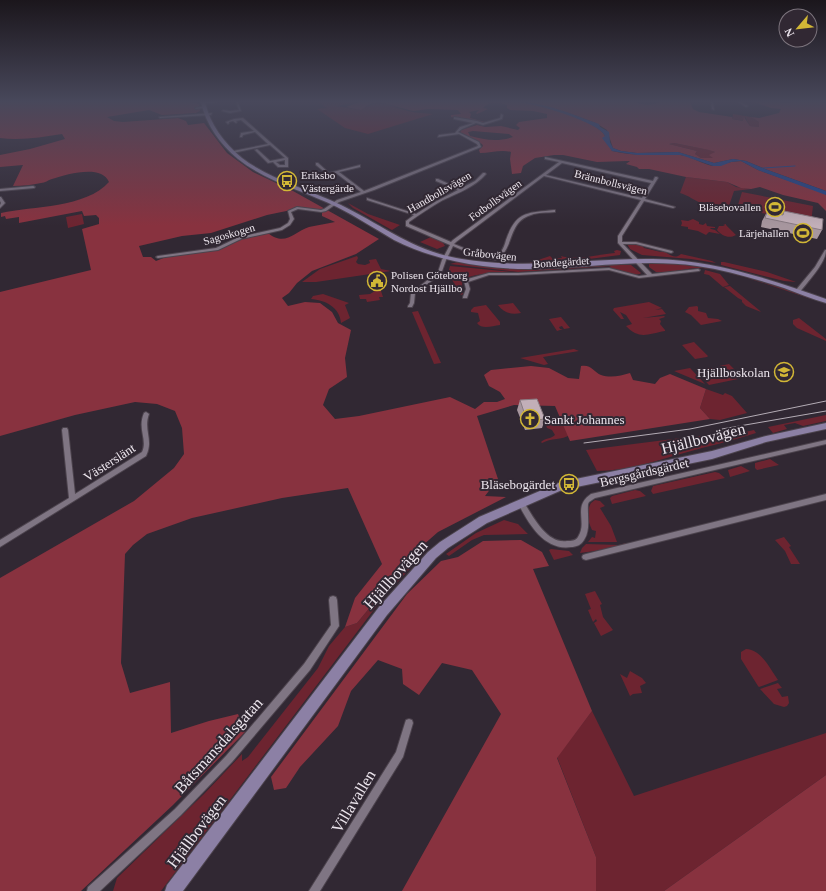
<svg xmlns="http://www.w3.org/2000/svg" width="826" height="891" viewBox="0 0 826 891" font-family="Georgia,serif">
	<rect width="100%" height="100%" fill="#312833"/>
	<path fill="#6d2430" d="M318 102H352L354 103 336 106 361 110C381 97 388 106 408 111 416 113 425 113 433 114L368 134 345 128 317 109 327 108Z
		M733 114 751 117 759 122V127L750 126 745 117 744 121 732 119Z
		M674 143 710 150 715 152 713 154V158H701L695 154 697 151 669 144Z
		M686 177 727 182 736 187 751 189 734 191 728 209C719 208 711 207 703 204 695 201 688 195 680 193Z
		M742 192 813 206 811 223 737 208Z
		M348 203 368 214 400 225 392 230 390 229 353 208Z
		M82 214 84 224 68 228 66 217Z
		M693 219 699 222V224L703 225 706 223 707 226 715 227V228H710L711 229 715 230 720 234 709 232 706 235 698 231 688 229V227L681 226 682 223 681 220 688 221Z
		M726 224V225L736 235C729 239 722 236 717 230L719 226H725L723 225Z
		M431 237 442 241 445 246 437 249 420 242Z
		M627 244 642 245 644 248 661 252 663 251C670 254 674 260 681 254L712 261 716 263 691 259 642 255 630 249Z
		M617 250 621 251 620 255 573 261 529 263 550 256 553 259 562 258 561 256C575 261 600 254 615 253L614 251Z
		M357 256 358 258 356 262 358 264 365 265 370 263 369 260 376 259 381 269 391 271 316 282H302L320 269Z
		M458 262 518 269 621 264 620 265H631L641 273 640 274 633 275 609 267 611 266 518 272 450 264Z
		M724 262 767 272 796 282 784 281 721 265V262Z
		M652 263C709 262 760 283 814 297L811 299C778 288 735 272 702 268 686 267 671 274 656 272L649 267V264Z
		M450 266 513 272C504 274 468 272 463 281 461 284 463 291 463 294L461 295 448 273Z
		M705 270 720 274 729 285 723 287 709 275 704 274Z
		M730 286 759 310 761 312 746 306 742 302V300L738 298 724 287Z
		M380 288 383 297H379L380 300 367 302 366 299H360L359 295 370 294Z
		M323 294 349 303 345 305 350 318 341 323C340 307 325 300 311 299L313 296Z
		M649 302 662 308 655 310 662 309 666 314 643 318 664 316 665 317 659 319 661 321 660 324 665 330V331C648 334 639 340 626 326L632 324 626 315 620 312 624 319H621L613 310 614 308Z
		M513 303 521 313C511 315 504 313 498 305Z
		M486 305 500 322V325C492 326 482 330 477 323L480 321 478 313 471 312V310L474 307Z
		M697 306 698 307V311L706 313 708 318 718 319 722 321 701 325 691 315 685 312 689 307Z
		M418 311 441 363 434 364 412 312Z
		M561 317 570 328 564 329 562 326 559 327 560 329H563L557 331 549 319Z
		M799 318 826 339V341L797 328 793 324V320Z
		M694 342 708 356 707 357 695 359 682 345Z
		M574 349 579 351 543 357 548 364 544 365 520 358Z
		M729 364 743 378 709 385 696 371Z
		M690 368 705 384 674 371Z
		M706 389 723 395 725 393 732 396 747 413 720 420 710 419 700 408Z
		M826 415V421L803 426 795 423 784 425 787 429 773 433 768 427Z
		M554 416 569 431 570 435C562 440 551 438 542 443L541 442C545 438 551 439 555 435L552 430 547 428 545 422Z
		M754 430 756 433C732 441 708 446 684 453 655 461 627 471 597 471L586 450 689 437 711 435 728 436Z
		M770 459 779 465 757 470 755 468V463Z
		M741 466 750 471 730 477 728 470Z
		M715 472 719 473 725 478 653 494 651 491 653 486Z
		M635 490 640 491 646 496 612 504 610 498 612 496Z
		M595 500 600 501 605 506 600 508 611 526 617 542H588L592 537 595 538 596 531 592 530C588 522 586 511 591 503Z
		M504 520 518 524 528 534 484 535 472 540 449 556 446 554 476 533Z
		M784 537 791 546 789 547 800 564H791L785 551 775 540Z
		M626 543 627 545 624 547 580 553 582 548 586 544 619 545Z
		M424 544 429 548 382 599 161 891H113L117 878 204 794 242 754V761L248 757 318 668 329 646 345 627 357 623 386 588 398 567Z
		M551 549 569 551 573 555 554 560 549 550Z
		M595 591 602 604 600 605 603 617 613 630 601 636 594 623 597 621 596 619 593 622 588 610 591 609 585 594Z
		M746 649C762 650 770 669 778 680L759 687 758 686 741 659V652Z
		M630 671 642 678 646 683 640 686 642 693 633 694 630 696 620 674 627 678Z
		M778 683 782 688 777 689 782 697 788 696 789 703 787 706 784 707 774 704 760 689Z
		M592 711 634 796 826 733V775L664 891H596V857L557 757Z"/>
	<path fill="#88323f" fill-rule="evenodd" d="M0 102H191L199 104 200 111 196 113 162 115 149 110 107 117 114 121 123 122 178 118 186 121 188 125 204 123 227 153 253 172 293 191 379 239 356 254 312 271 297 283 289 293 282 298 288 306 305 302 320 303 332 312 338 323 351 330 345 358 347 377 329 389 323 405 335 419 359 416 450 397 475 409 484 402H497L505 399 500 392 489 386 484 375 491 370 531 366 549 368 568 378 579 379 581 366C591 364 594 372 601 375 610 378 621 376 630 373L633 380 655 384 660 378 670 374 706 389 700 408 710 419 570 441 555 406 514 405 477 416 498 479 485 496 506 497 438 532 398 567 386 588 357 623 345 627 355 598 382 564 348 488 282 498 192 518 147 534 133 545 125 554 121 663 130 693 170 682 171 733 209 721 238 714 245 732 173 805 81 891H0V578L134 501 174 468 184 454 182 428 175 411 157 404 135 402 75 415 0 436V292L91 270 82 229 99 224V218L96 215 84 216 82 211 19 223V217L6 219 5 216 1 217V213C33 206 86 208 109 182 102 164 67 174 52 179 48 180 45 183 41 183 32 185 23 186 13 186L23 165 0 167V155L30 149 65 139 62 134C41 137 21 141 0 138ZM296 209 319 210 322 212V216L335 222C327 224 317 225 309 227 294 232 285 247 268 233L240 239 215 250 166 257 156 261 151 257H143L139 246 182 236 211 233 267 215Z
		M359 102H517C536 102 591 120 602 132 606 136 609 145 612 151 635 157 657 153 680 155 692 156 701 164 713 166H717L731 162 741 161 758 170 824 193 826 195V211L818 203 783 195 760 187 751 189 741 188 727 182 686 177 649 169H639L637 167 626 164 630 161H627L597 162 563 155H554L535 158 523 166 521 173 512 174 510 159 511 152C502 149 490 153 480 153L479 150 483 146 482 144 460 133 461 130 477 125 485 127 501 126 518 130 520 128 516 125 519 122 547 118V114L533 111 510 110 507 108V105C499 102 489 101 483 108L488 109 477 114 476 113 479 110 469 112 471 114 470 118 485 122 483 123 451 117V115L461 114 458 110 428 109 413 111 379 102 370 104 361 110 346 107ZM473 131 509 134 513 137C498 142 485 140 470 136L468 132Z
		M527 102H635C649 106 648 105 661 102 670 99 681 102 690 102L693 109 699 112 732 117V119L743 121 744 117 750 126 759 127V122L751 117 759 118 779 113 781 109 771 108 754 102H777L786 103 794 102H820L826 103V191L765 169 746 161 733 159 714 163 678 152 637 153 621 151 613 148 607 130 596 123 569 113ZM674 143 709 150 715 152 709 155 713 158H701L695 154 697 151 669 144Z
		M521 540 542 552 549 566 533 569 592 711 557 758 596 857V891H402L501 714 472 670 442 663 419 695 403 684 402 669 378 660 351 691 338 726 300 767 286 788 274 790 271 777 407 594 441 561 458 557 483 541Z
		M826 775V891H664Z"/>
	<path fill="#264588" d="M517 102C545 102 574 115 599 124L600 127 609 132 610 142 613 148 621 151 637 153 678 152 714 163 733 159 746 161 765 169 826 191V195L758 170 741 161 731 162 721 166H713L681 155H637L612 151 602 138 605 136C601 123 535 103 517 102Z"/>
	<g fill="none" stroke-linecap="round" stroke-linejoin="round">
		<path stroke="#264588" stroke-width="1" d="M763 168 795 166"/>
		<g stroke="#4c434d" stroke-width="2">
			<path id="street" d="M203 102H217L202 104Z
				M236 102H238L241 111 230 113 222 111 223 110 230 111 239 110Z
				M711 102H713L714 110 712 109Z
				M738 102H740L748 106 746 107Z
				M205 106 204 108 196 109 195 108Z
				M212 113 211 115 160 118 159 117Z
				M501 114 503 115 502 119 483 125 476 123 462 129 458 132 479 142 481 147 374 190 339 202 326 211 321 212 298 209 291 212 294 219 290 225 282 230 241 239 218 250 158 258 156 257 158 256 216 248 239 237 280 228 288 223 290 219 288 211 297 207 321 210 324 209 337 200 361 192 336 173 315 178 308 176V174L315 176 326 173 316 165V163H318L329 173 360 165V167L339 172 364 191 478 146 477 144 459 134 438 137 439 135 455 133 460 127 473 123 454 119V117L477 121 483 123 500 118Z
				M243 118 288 158V167H278L273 162 268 163 255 150 257 149 270 161 285 158 270 145 233 153V151L268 144 255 132 243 135 242 137H240L241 133 254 131 241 120 236 121 237 122 236 123 233 121 229 122V123L228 124 226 122 234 119ZM285 160V165H280L276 162Z
				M545 157 653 181 655 177H657L658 178 645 199 675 207 673 208 644 201 622 236V242H636L672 251 673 252 671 253 636 244H623L652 274 698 269 700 270 699 271 639 278 609 270 518 275H489L468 282 470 289 467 298H463V297L466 289 464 281V280L489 273H518L609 268 639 276 647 275 618 243V236L641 200 544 176 456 242 454 244 476 253 494 258C501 254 504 248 506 240 516 211 527 213 554 210H555V212C547 213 538 212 531 215 507 222 515 249 496 260L474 255 453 246 446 260 441 274 415 293 414 303 412 307H408V306L410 303 411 293 438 272 442 260 450 245 406 226V221L414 215 367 200V198L416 214 435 202 458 190 436 181V179H438L460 189 475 181 483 173H485L486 174C475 187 458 193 443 200 431 207 420 214 409 222V224L451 242 453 240 559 162 545 159ZM562 163 651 183 642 198 546 175Z
				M33 186 35 187 34 188 0 191V189Z
				M0 197H1L5 203 0 208V205L1 203 0 201Z
				M825 250H826C826 263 808 281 800 292H796V290L815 267Z
				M146 412 149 414C143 430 154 440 146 456L0 547V540L69 498 62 430 63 428H67L68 430 75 494 142 452C148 440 137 429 144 413Z
				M826 440V444L595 498 589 502 588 504C587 516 591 529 584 540 581 545 576 547 571 547 544 551 528 523 518 503L519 501 521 500 523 501C533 516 546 544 567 541 571 541 576 541 578 537 588 522 572 507 591 494Z
				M826 494V500L586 560 583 559 582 557 583 555 586 554Z
				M333 596 336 597 337 600 339 626 310 670 232 762 181 815 100 891H87L88 887 175 809 226 756 304 664 331 625 329 600 330 597Z
				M409 719 412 720 413 723 403 757 320 891H309L396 752 405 723 406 720Z"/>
		</g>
		<g stroke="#4c434d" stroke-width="2">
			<path id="secondary" d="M201 102H205C210 124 224 143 242 158 271 180 308 189 341 205 382 225 415 252 462 259 526 270 589 258 653 259 713 260 770 279 826 299V303C812 299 798 293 784 288 755 279 726 270 697 266 626 256 554 276 483 266 452 262 422 254 394 240 375 229 357 217 337 207 305 191 267 182 238 159 220 144 206 125 201 102Z
				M826 423V429L766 442 712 459 562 490 487 523 448 548 436 558 387 615 183 891H165L167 885 379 607 428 552 440 542 479 517 561 482 712 451 766 436Z"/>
		</g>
		<use href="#street" fill="#7f7583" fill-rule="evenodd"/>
		<use href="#secondary" fill="#8c80a5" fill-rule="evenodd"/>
		<path stroke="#b4acb5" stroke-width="1" d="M722 429 826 411
			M584 443 690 429 826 401"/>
	</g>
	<path fill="#a7969e" d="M784 211 822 230 817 239 761 227 762 221 767 212 781 215Z
		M520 400 545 419 542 428 525 430 517 410Z"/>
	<path fill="#c2afb8" stroke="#887a81" d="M784 211 823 219 822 230 765 218 767 212 783 215Z
		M537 399 545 419 527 421 520 400Z"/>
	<linearGradient id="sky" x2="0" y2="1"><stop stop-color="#1b161c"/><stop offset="0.45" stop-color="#48485b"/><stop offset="1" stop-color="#48485b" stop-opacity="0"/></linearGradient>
	<rect width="826" height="226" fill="url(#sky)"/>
	<defs>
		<g id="bus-ring" transform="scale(1)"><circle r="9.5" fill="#312833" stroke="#d2b736" stroke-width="1.5"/><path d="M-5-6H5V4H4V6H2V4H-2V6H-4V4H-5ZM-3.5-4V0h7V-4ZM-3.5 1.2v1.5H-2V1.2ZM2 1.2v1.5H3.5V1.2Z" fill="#d2b736"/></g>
		<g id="stadium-ring" transform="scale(1)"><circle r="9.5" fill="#312833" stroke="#d2b736" stroke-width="1.5"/><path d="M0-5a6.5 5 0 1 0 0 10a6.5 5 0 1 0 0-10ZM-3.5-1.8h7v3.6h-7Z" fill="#d2b736"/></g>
		<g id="civic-ring" transform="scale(1)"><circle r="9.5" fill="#312833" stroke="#d2b736" stroke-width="1.5"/><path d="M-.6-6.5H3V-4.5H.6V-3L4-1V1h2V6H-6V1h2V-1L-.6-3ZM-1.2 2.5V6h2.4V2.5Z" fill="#d2b736"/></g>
		<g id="school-ring" transform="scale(1)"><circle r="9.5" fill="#312833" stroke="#d2b736" stroke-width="1.5"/><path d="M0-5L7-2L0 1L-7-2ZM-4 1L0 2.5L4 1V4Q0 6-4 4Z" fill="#d2b736"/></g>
		<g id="church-ring" transform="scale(1)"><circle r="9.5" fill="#312833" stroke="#d2b736" stroke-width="1.5"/><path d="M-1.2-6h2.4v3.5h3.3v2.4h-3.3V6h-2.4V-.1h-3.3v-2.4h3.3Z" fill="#d2b736"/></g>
	</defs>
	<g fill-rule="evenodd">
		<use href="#bus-ring" x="287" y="181"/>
		<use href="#stadium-ring" x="775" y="207"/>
		<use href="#stadium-ring" x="803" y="233"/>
		<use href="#civic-ring" x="377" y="281"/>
		<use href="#school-ring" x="784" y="372"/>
		<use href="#church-ring" x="530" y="419"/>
		<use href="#bus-ring" x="569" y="484"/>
	</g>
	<g text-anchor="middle" stroke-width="4" stroke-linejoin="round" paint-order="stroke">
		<g font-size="11" fill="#ece5ed" stroke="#312833" text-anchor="start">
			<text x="301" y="179">Eriksbo<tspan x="301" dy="13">Västergärde</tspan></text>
			<text x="761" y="211" text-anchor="end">Bläsebovallen</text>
			<text x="789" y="237" text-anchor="end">Lärjehallen</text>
			<text x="391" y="279">Polisen Göteborg<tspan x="391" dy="13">Nordost Hjällbo</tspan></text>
		</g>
		<g font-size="11" fill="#ece5ed" stroke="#312833">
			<text transform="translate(611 182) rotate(14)" y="4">Brännbollsvägen</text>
			<text transform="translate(439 192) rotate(-30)" y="4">Handbollsvägen</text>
			<text transform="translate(495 200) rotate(-36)" y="4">Fotbollsvägen</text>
			<text transform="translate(229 234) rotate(-16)" y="4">Sagoskogen</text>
			<text transform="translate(490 254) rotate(6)" y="4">Gråbovägen</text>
			<text transform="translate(561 262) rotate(-4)" y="4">Bondegärdet</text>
		</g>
		<g font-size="13" fill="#ece5ed" stroke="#312833" text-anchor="end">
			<text x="770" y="377">Hjällboskolan</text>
			<text x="544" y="424" text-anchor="start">Sankt Johannes</text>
			<text x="555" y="489">Bläsebogärdet</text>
		</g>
		<g font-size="13" fill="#ece5ed" stroke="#312833">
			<text transform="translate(109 462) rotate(-33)" y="5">Västerslänt</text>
			<text transform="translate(644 472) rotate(-13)" y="5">Bergsgårdsgärdet</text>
		</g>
		<g font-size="16" fill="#ece5ed" stroke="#312833">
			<text transform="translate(703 438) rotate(-14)" y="6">Hjällbovägen</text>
			<text transform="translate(395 574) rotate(-48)" y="6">Hjällbovägen</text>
			<text transform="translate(218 745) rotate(-48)" y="6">Båtsmansdalsgatan</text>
			<text transform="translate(353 801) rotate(-59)" y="6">Villavallen</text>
			<text transform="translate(196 831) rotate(-53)" y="6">Hjällbovägen</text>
		</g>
	</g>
	<g transform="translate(798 28) rotate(242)"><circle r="19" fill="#312833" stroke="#7c747d"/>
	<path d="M0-3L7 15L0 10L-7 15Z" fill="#d2b736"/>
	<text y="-6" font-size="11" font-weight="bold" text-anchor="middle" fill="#ece5ed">N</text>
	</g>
</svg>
